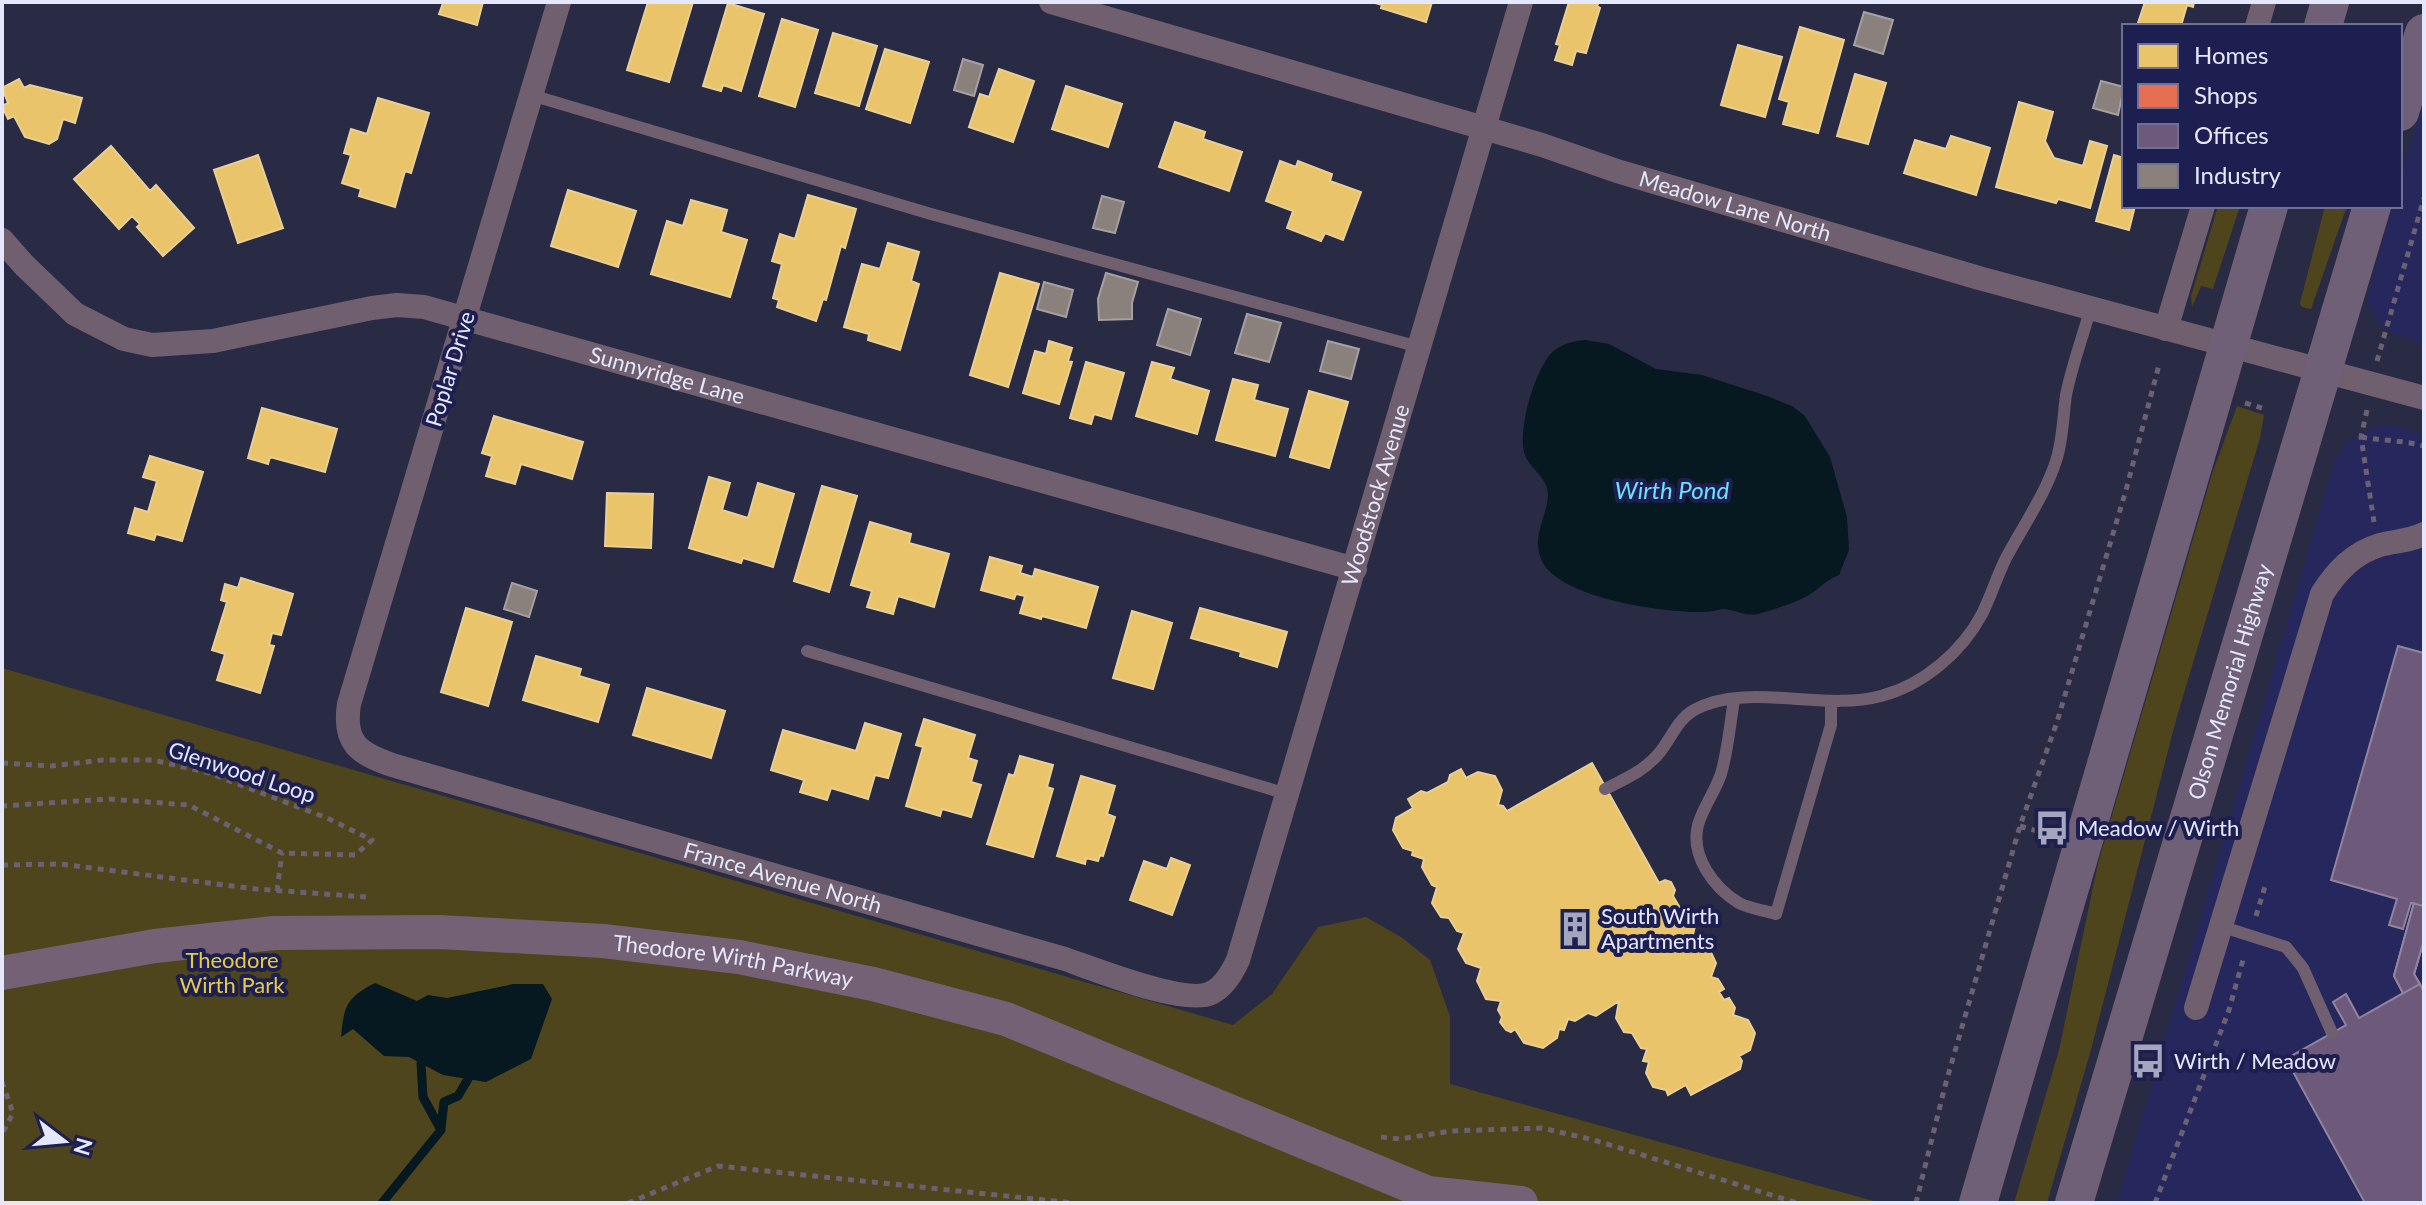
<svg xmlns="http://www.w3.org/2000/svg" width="2426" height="1205" viewBox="0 0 2426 1205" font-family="Lato,sans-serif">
	<rect width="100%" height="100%" fill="#292a44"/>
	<path fill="#26275c" d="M2424 99V344L2391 333 2375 319 2367 300 2392 206H2400V180Z
		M2375 426H2394L2424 435V1203H2117L2335 459 2349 440Z"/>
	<path fill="#4e451c" d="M2218 206H2240L2213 289 2201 286 2192 307 2191 296Z
		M2325 206H2347L2311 309 2302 307 2300 303Z
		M2237 406 2264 415 2260 438 2176 720 2092 1046 2047 1203H2014L2059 1050 2098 863 2212 474Z
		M2 668 1233 1025 1272 994 1318 927 1366 917 1401 937 1430 960 1450 1016V1084L1881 1203H2Z"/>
	<path fill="#061921" d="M1585 340 1609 344 1656 369 1702 375 1767 396 1792 406 1805 416 1830 457 1847 517 1849 550 1839 575C1826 580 1820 588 1809 595 1795 603 1773 610 1758 614 1746 617 1734 609 1722 609 1716 610 1710 612 1704 612 1666 613 1560 599 1542 561 1528 533 1555 508 1546 485 1541 474 1529 466 1525 455 1516 432 1536 363 1556 349 1565 343 1575 341 1585 340Z
		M375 983 417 1001 428 995 447 998 513 984H543L552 999 531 1059 486 1082 443 1075 409 1057 384 1056 353 1029 341 1037C344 1006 346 998 375 983Z"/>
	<path fill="#e9c46a" stroke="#e8cf96" stroke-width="2" d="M439 2H483L477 25 439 14 443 3Z
		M648 2H693L669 82 627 70Z
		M1372 2H1432L1426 22 1381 8 1382 5Z
		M1569 2H1599L1597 6 1600 8 1586 53 1576 51 1572 65 1555 60 1560 45 1556 44Z
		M2145 2H2194L2193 7 2187 5 2181 26H2137Z
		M728 3 764 14 741 91 723 85 721 91 703 86Z
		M782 19 818 30 795 107 759 96Z
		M1800 27 1844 40 1818 133 1783 124 1789 102 1779 99Z
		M833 33 877 46 859 106 815 93Z
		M1738 45 1782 57 1765 117 1721 105Z
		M885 49 929 62 910 123 866 109Z
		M999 69 1034 81 1013 142 969 127 980 94 989 97Z
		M1855 74 1886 83 1868 144 1837 136Z
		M19 79 24 88 30 85 82 98 75 123 63 119 57 139 49 144 25 137 14 116 8 119 2 106 8 103 2 88Z
		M1066 86 1122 104 1108 147 1052 129Z
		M378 98 429 113 411 173 405 171 395 207 359 196 361 189 342 183 351 155 344 153 351 129 367 134Z
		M2019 102 2053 112 2045 141 2054 158 2083 166 2090 141 2107 146 2090 208 2058 199 2056 203 1996 187Z
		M1175 122 1205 132 1203 139 1242 152 1229 191 1159 167Z
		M1951 136 1990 148 1976 195 1904 173 1915 140 1946 149Z
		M111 146 150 191 156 185 194 228 163 256 137 227 140 224 132 216 119 229 74 179Z
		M258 155 283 228 238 243 214 170Z
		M2114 155 2124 158V206H2135L2129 230 2096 221Z
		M1280 161 1296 167 1298 161 1332 174 1330 181 1361 192 1343 240 1325 233 1321 241 1287 228 1293 211 1266 201Z
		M568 190 636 211 618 267 551 246Z
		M808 195 856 209 845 248 841 246 826 300 823 299 816 321 777 307 779 300 773 298 782 264 772 261 780 234 795 239Z
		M691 200 727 210 721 232 747 240 730 297 651 274 667 221 683 226Z
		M888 243 919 252 911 281 919 284 900 350 868 340 869 334 844 327 862 264 880 269Z
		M1000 273 1039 284 1008 387 970 375Z
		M1049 341 1072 348 1068 361 1072 362 1059 404 1023 393 1035 351 1046 354Z
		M1086 362 1124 373 1111 419 1094 414 1091 424 1070 418Z
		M1152 362 1174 368 1170 379 1209 391 1197 434 1136 416Z
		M1233 379 1258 385 1254 400 1288 409 1275 456 1216 440Z
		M1309 391 1348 402 1329 468 1290 457Z
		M262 408 337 429 325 472 270 457 268 464 248 458Z
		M494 416 583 442 572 479 521 464 515 484 486 476 492 456 482 453Z
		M150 456 203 472 182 541 156 534 154 540 128 533 135 508 148 512 157 481 143 477Z
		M709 477 730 483 722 510 748 518 758 483 794 494 773 567 743 558 741 563 689 548Z
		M822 486 857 496 829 592 794 581Z
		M607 493 653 494 651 548 605 546Z
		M870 522 911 534 909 543 949 554 934 607 898 596 893 614 867 607 872 591 851 585Z
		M990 557 1022 566 1020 573 1033 577 1035 569 1098 587 1086 628 1042 616 1041 619 1020 613 1025 596 1016 594 1014 599 981 590Z
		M241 578 293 594 281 635 272 633 269 645 274 646 260 693 217 680 225 654 212 650 227 602 221 600 225 584 238 588Z
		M466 608 512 622 488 706 441 692Z
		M1200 608 1287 632 1277 667 1240 656 1241 652 1191 638Z
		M1132 611 1172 623 1153 689 1113 678Z
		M536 656 581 669 579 676 609 685 598 722 523 700Z
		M647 688 725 711 711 758 633 735Z
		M924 719 975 735 968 758 977 761 971 782 981 785 971 817 942 809 940 816 906 806 923 747 916 745Z
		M865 723 901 734 888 778 875 775 868 799 831 788 827 800 800 792 804 780 771 770 783 730 856 751Z
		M1020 756 1053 765 1047 787 1053 789 1033 857 987 844 1009 774 1014 776Z
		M1592 763 1659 883 1665 880 1671 882 1675 890 1673 896 1680 908 1672 914 1677 922 1695 926 1691 943 1696 940 1699 945 1709 948 1716 963 1711 977 1718 979 1724 989 1719 992 1724 1000 1729 998 1735 1008 1733 1015 1748 1020 1755 1033 1750 1050 1739 1056 1742 1061 1740 1069 1691 1095 1686 1085 1668 1095 1666 1090 1653 1087 1646 1073 1649 1062 1643 1061 1647 1049 1641 1048 1632 1033 1624 1032 1616 1018 1619 1001 1596 1016 1588 1013 1575 1021 1568 1019 1564 1030 1559 1029 1557 1038 1543 1048 1524 1043 1515 1029 1511 1032 1506 1030 1500 1022 1502 1017 1498 1010 1501 1001 1486 999 1477 981 1481 968 1466 963 1458 949 1464 933 1457 931 1449 918 1441 917 1432 903 1437 887 1432 885 1422 867 1424 859 1412 855 1413 851 1403 848 1393 830 1396 818 1413 808 1408 799 1421 791 1427 793 1448 782 1450 775 1461 769 1466 778 1478 772 1495 776 1502 790 1498 805 1503 806 1507 811Z
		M1081 776 1115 786 1107 814 1115 817 1103 856 1100 855 1098 861 1086 858 1085 864 1057 856Z
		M1171 858 1190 865 1172 915 1130 900 1144 861 1167 869Z"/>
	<path fill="#e76f51" stroke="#e69384" stroke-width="2" d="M2414 903 2424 906V940L2414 974 2420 984 2403 993 2394 976Z"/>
	<path fill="#6d597a" stroke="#9184a1" stroke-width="2" d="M2398 646 2424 653V940L2414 974 2424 992V1203H2365L2286 1059 2346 1025 2333 1002 2346 994 2359 1018 2403 993 2394 976 2414 903H2411L2403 929 2389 925 2397 899 2331 880Z
		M2398 646 2424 653V906L2411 903 2403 929 2389 925 2397 899 2331 880Z
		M2420 984 2424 992V1203H2365L2286 1059 2346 1025 2333 1002 2346 994 2359 1018Z"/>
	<path fill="#8a817c" stroke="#a5a0a2" stroke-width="2" d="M1864 12 1893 20 1883 54 1854 45Z
		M963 59 983 65 974 96 954 90Z
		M2101 81 2124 87 2118 115 2093 108Z
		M1102 196 1124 202 1115 233 1093 228Z
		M1106 273 1138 282 1132 303V319L1099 320 1098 299Z
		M1044 282 1073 290 1066 317 1037 309Z
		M1168 309 1201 319 1190 355 1157 345Z
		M1247 314 1281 323 1269 362 1235 353Z
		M1328 341 1359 349 1351 379 1320 371Z
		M512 583 537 591 529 617 504 609Z"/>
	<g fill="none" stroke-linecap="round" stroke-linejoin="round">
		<path stroke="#061921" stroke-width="9" d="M441 1128 444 1102 458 1096 468 1079
			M382 1203 441 1130 423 1097 421 1063"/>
		<path stroke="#6b6172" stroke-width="5" stroke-dasharray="6 6" stroke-linecap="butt" d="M2377 361 2424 198
			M2245 403 2262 408
			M2367 410 2361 437 2374 522
			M2361 437C2383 441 2403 440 2424 446
			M2 763 51 766 103 760H153L209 773 327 818 372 840 355 855 282 853 189 805 109 799 2 806
			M2020 826 2044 833
			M2 865 60 864 256 889 366 897
			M277 891 282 853
			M2256 916 2266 883
			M2 1082 13 1113 2 1134
			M1381 1137 1400 1139 1451 1131 1542 1128 1594 1140 1797 1203
			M628 1203 718 1166 1074 1203
			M1916 1203 1945 1086 2020 826 2057 722 2126 490 2159 365
			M2155 1203 2229 1010 2244 956"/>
		<path stroke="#705f6f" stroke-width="12" d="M531 95 931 214 1419 347
			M807 651 1287 794
			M1734 700C1730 724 1728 750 1721 774 1715 792 1703 807 1698 825 1690 856 1714 888 1739 903 1750 909 1764 910 1776 914L1831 725V702
			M1605 789C1625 779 1646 770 1660 752 1672 737 1677 720 1694 710 1746 681 1823 712 1881 696 1923 685 1962 652 1982 614 1991 596 1997 576 2006 558 2023 526 2045 495 2056 461 2063 440 2063 416 2066 395 2072 365 2083 336 2091 307
			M2220 926 2286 947 2303 968 2332 1033"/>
		<g stroke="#705f6f" stroke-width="24">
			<path id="s1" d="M559 2 349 704C343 743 358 753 392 765L1065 959C1094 969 1185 1006 1211 993 1224 987 1232 973 1238 960L1521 2"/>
			<path id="s2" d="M1051 2 1542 145 1617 171 1979 278 2424 398"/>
			<path d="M2257 26 2264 2"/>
			<path id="s3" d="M2 240 24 265 75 314 124 339 152 345 213 341 372 308 397 305 424 307 1355 569"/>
			<path d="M2166 329 2203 206"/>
			<path d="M2196 1008 2322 594C2336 572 2353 553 2380 545 2395 541 2410 541 2424 534"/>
		</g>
		<g stroke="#746176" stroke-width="34">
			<path id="s4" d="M2 973 155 946 274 933 439 932 603 941 739 957 873 984 1006 1019 1428 1193 1443 1203"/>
			<path d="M1428 1193 1521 1203"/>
		</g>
		<g stroke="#706077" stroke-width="38">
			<path d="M2323 26 2330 2"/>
			<path d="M2400 112 2424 33"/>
			<path d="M1978 1203 2269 206"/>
			<path id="s5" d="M2074 1203 2372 206"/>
		</g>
	</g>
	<defs>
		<g id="bus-bare" transform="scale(2.76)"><path d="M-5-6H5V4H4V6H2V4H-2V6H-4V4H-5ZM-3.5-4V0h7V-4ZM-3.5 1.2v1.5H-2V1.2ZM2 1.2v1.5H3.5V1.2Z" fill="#a3a6bc" stroke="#1d1f50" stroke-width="2.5" paint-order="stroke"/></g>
		<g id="building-bare" transform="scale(2.76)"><path d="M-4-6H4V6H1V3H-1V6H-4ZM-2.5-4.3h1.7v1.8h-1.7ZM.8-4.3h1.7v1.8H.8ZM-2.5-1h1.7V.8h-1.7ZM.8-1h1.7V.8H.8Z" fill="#a3a6bc" stroke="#1d1f50" stroke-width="2.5" paint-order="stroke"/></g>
	</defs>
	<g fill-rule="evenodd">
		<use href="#bus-bare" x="2052" y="828"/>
		<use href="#building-bare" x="1575" y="929"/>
		<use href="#bus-bare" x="2148" y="1061"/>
	</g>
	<g text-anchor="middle" stroke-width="8" stroke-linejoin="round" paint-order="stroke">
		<g font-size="22" fill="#e5e8fc" stroke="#1d1f50">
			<text dy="8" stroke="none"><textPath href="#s2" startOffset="714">Meadow Lane North</textPath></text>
			<text transform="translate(450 369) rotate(-73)" y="8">Poplar Drive</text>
			<text dy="8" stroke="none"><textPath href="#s3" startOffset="716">Sunnyridge Lane</textPath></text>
			<text dy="8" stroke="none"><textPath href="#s1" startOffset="2198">Woodstock Avenue</textPath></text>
			<text dy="8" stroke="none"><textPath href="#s5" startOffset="544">Olson Memorial Highway</textPath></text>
			<text transform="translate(242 772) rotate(18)" y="8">Glenwood Loop</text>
			<text dy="8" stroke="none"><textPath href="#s1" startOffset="1224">France Avenue North</textPath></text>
			<text dy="8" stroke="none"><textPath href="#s4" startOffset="736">Theodore Wirth Parkway</textPath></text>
		</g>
		<g font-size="22" fill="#e5e8fc" stroke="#1d1f50" text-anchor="start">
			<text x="2078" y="836">Meadow / Wirth</text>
			<text x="1601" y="924">South Wirth<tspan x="1601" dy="25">Apartments</tspan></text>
			<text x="2174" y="1069">Wirth / Meadow</text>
		</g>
		<g font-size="22" fill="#e6cb47" stroke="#1d1f50">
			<text x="232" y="968">Theodore<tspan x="232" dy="25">Wirth Park</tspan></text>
		</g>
		<g font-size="24" font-style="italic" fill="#6de0fd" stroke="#1d1f50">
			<text x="1672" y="499">Wirth Pond</text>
		</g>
	</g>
	<rect width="2426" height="1205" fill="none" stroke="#e5e8fc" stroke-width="8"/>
	<rect x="2122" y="24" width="280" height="184" fill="#1d1f50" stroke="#6d6f95" stroke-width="2"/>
	<rect x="2138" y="44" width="40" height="24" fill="#e9c46a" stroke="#6d6f95" stroke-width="2"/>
	<text x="2194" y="64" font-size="24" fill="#e5e8fc">Homes</text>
	<rect x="2138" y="84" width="40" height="24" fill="#e76f51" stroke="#6d6f95" stroke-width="2"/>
	<text x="2194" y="104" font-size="24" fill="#e5e8fc">Shops</text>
	<rect x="2138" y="124" width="40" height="24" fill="#6d597a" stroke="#6d6f95" stroke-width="2"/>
	<text x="2194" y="144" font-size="24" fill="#e5e8fc">Offices</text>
	<rect x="2138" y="164" width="40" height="24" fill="#8a817c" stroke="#6d6f95" stroke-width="2"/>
	<text x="2194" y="184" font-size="24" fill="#e5e8fc">Industry</text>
	<g transform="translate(64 1141) rotate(106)" stroke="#1d1f50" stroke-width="6" paint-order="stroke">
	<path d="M0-6L14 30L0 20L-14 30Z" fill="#e5e8fc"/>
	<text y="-12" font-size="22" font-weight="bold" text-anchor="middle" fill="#e5e8fc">N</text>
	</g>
</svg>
